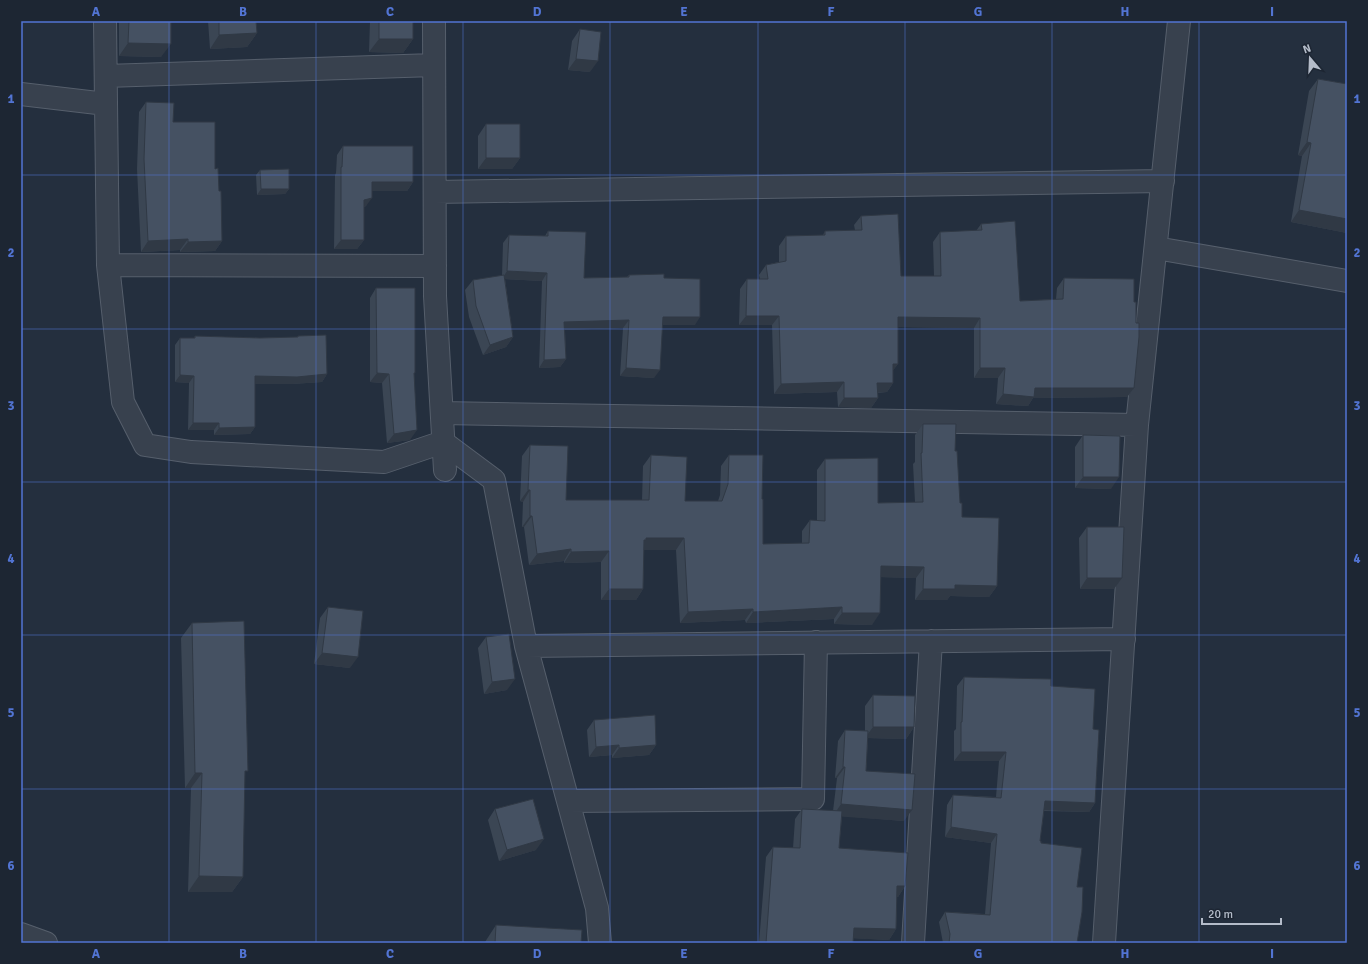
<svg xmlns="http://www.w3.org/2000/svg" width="1368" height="964" viewBox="0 0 1368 964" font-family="Signika,sans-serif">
	<rect width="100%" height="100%" fill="#242f3e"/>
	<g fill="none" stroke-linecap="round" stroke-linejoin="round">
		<g stroke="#565f6c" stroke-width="24">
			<path id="minor" d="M105 21 108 265 123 402 145 445 191 452 384 462 443 442 494 480 526 646 597 908 600 943
				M434 21 435 296 445 470
				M106 76 434 65
				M21 94 106 104
				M435 192 1163 181
				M1156 248 1347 281
				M108 265 435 266
				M442 413 1137 425
				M526 646 1124 639
				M568 801 813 799 816 642
				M21 934 46 943
				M913 943 931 641
				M1104 943 1137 425 1179 21"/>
		</g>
		<use href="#minor" stroke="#38414e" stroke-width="22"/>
	</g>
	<path fill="#3b4654" d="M119 21H171L161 57 119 56Z
		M208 21H256L257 33 247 47 210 49Z
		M370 21H413V39L403 53 369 52Z
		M580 29 590 72 568 70 572 41Z
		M1318 79 1347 84V233L1291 222 1302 156 1298 155 1309 91Z
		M146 102 173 122 219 191 222 241 215 251 180 252V250L141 252 137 169 139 112Z
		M486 124 520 158 512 169H478V136Z
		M343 146 413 182 407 191H372L366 206 364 207V240L357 249H334L335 175 336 173 337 155Z
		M260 170 289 189 285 194 257 195 256 175Z
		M861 216 901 276H934L933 242 940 232 976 231 981 224 1020 301 1056 299 1057 288 1064 278 1134 388 1127 397 1033 398 1028 406 996 404 998 378H974V328L898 327V364L893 370V383L887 392 878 393V398L871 408 838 407 837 392 774 394 772 325H739L740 289 747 279H760L759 275 766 265 779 262V246L786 236 823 235 825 231 855 230 854 225Z
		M548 231 584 278 627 277 629 275 664 278 695 325H663L654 378 620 376 623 328 565 330 566 359 560 367 539 368 542 281 505 279 513 337 506 347 483 355 469 317 465 290 473 280 502 276 503 243 509 235 545 236Z
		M376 288 410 440 387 443 382 383 370 382V298Z
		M195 336 260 338 297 337 298 336 327 374 322 382 292 384H255V427L250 434 214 435V430H188L189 383 175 382V345L180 338H194Z
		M923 424 955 451 960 503 962 517 997 586 989 597 950 596 947 600H915L916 578 881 577 872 625 834 624V619L746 623 745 620 680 623 676 550H644L643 589 636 600H601V562L564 563V561L529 565 524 527H522L523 502 520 501 522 456 530 445 566 500H642L643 466 651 455 685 501H718L720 495 721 466 729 455 762 499 763 544 802 543V531L810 520 817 521V470L825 459 878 503 915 502 913 464 915 462V435Z
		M1083 435 1111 489 1075 488V447Z
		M1087 527 1114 589H1080L1079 538Z
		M328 607 350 668 314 664 320 618Z
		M192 623 243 877 232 892H188L191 788H185L181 638Z
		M486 637 507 690 484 694 478 648Z
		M964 677 1051 686 1093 729 1095 803 1089 812 1044 811 1040 841 1041 843 1077 887V943H943L939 922 945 912 985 914 991 843 945 837 947 805 953 795 996 797 999 761H954V731L956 729 957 686Z
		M873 695 914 727 906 739 868 738 866 771 904 821 842 816 839 848 905 886 898 897H897L896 929 889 940 853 938V943H759L766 857 773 847 793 848 795 819 802 809 833 811 837 778H835L838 741 845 730 865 731V706Z
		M594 720 656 745 649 755 612 758V755L589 757 587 730Z
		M495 809 536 850 499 861 488 820Z
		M496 925 581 943H485V942Z"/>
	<path fill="#303945" d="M257 33 247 47 210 49 219 35Z
		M379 39H413L403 53 369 52Z
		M128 43 171 44 161 57 119 56Z
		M576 59 598 61 590 72 568 70Z
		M1307 142 1311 143 1302 156 1298 155Z
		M486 158H520L512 169H478Z
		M372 182H413L407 191H366Z
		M261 189H289L285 194 257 195Z
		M372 198 366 206 358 209 364 200Z
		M1299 210 1347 219V233L1291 222Z
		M188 239 180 250 141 252 148 241Z
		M341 240H364L357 249H334Z
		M222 241 215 251 180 252 188 242Z
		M507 271 547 273 542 281 502 279Z
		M746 316H779L772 325H739Z
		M663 317H700L695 325H657Z
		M898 317 980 318 974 328 892 327Z
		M629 320 623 328 559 330 564 322Z
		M513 337 506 347 483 355 490 345Z
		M566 359 560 367 539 368 544 360Z
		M893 364H898L891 373Z
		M626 368 660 370 654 378 620 376Z
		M980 368H1005L998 378H974Z
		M377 373 389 374 382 383 370 382Z
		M327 374 322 382 292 384H249L255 376Z
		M180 375 194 376 189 383 175 382Z
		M844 382 837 392 774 394 781 384Z
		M877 383H893L887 392 871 393Z
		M1035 388H1134L1127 397 1033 398 1028 406 996 404 1003 394Z
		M844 398H878L871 408 838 407Z
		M193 423H219L214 430H188Z
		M255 427 250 434 214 435 219 428Z
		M417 430 410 440 387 443 394 434Z
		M1083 477H1119L1111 489 1075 488Z
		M528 490H530L523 502 520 501Z
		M530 516H532L524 527H522Z
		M646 538H684L676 550H639L644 540Z
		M571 549 564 561 529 565 537 554Z
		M609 551 601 562 564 563 571 552Z
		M881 566 924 567 916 578 873 577Z
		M1087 578H1122L1114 589H1080Z
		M955 585 997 586 989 597 950 596 947 600H915L923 589Z
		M609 589H643L636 600H601Z
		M842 607 834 619 746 623 753 612Z
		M753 609 745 620 680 623 688 612Z
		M842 613H880L872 625 834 624Z
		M322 653 358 657 350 668 314 664Z
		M515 679 507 690 484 694 492 682Z
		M873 727H914L906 739 865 738Z
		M619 745 612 755 589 757 596 747Z
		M656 745 649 755 612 758 619 748Z
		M961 752H1006L999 761H954Z
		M843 767H845L837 778H835Z
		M195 773H202L191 788H185Z
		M1045 801 1095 803 1089 812 1038 810Z
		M841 804 912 810 904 821 833 816Z
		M951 827 997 834 991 843 945 837Z
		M544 839 536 850 499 861 507 850Z
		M199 876 243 877 232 892H188Z
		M897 886H905L898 897 890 896Z
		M854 928 896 929 889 940 847 938Z"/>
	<path fill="#455162" stroke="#303945" d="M129 21H171V44L128 43Z
		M219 21H256L257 33 219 35Z
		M379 21H413V39H379Z
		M580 29 601 32 598 61 576 59Z
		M1318 79 1347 84V219L1299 210 1311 143 1307 142Z
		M146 102 174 103 173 122H215V169L218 168 219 191H221L222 241 188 242V239L148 241 144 159Z
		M486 124H520V158H486Z
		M343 146H413V182H372V198L364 200V240H341V167H342Z
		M289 169V189H261L260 170Z
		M898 214 901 276H941L940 232 982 230 981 224 1015 221 1020 301 1063 299 1064 278 1134 279V302H1136V323H1139V337L1134 388H1035L1034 397 1003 394 1005 368H980V318L898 317V364H893V383H877L878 398H844V382L781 384 779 316H746L747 279H768L766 265 786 261V236L825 235V231L862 230 861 216Z
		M548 231 586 232 584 278 629 277V275L664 274V278L700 279V317H663L660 370 626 368 629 320 564 322 566 359 544 360 547 273 507 271 509 235 548 236Z
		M504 275 513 337 490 345 476 306 473 280Z
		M376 288H415V373H414L417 430 394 434 389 374 377 373Z
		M326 335 327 374 297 377 255 376V427L219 428V423H193L194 376 180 375V338H195V336L260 338 298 337V336Z
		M923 424H956L955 451H957L960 503H962V517L999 518 997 586 955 585V589H923L924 567 881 566 880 613H842V607L753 612V609L688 612 684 538H646V540H644L643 589H609V551L571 552V549L537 554 532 516H530V490H528L530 445 568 446 566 500H649L651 455 687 457 685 501H722L728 484 729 455H763L762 499H763V544L809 543 810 520 825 521V459L878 458V503L923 502 921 453H922Z
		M1083 435 1120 436 1119 477H1083Z
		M1087 527H1124L1122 578H1087Z
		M328 607 363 611 358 657 322 653Z
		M244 621 248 771H245L243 877 199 876 202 773H195L192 623Z
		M509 634 515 679 492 682 486 637Z
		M964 677 1051 679V686L1095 689 1093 729 1099 730 1095 803 1045 801 1040 841H1041V843L1082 848 1077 887H1083L1082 912 1077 943H949L950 934 945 912 990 915 997 834 951 827 953 795 1001 798 1006 752H961V722H962Z
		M873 695 915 696 914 727H873Z
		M655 715 656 745 619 748V745L596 747 594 720Z
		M845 730 868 731 866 771 915 774 912 810 841 804 845 767H843Z
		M533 799 544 839 507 850 495 809Z
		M802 809 842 811 839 848 908 853 905 886H897L896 929 854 928 853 943H766L773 847 800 848Z
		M496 925 582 930 581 943H495Z"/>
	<path fill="none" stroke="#5274d3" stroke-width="1" stroke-opacity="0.55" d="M169 21V943M316 21V943M463 21V943M610 21V943M758 21V943M905 21V943M1052 21V943M1199 21V943M21 175H1347M21 329H1347M21 482H1347M21 635H1347M21 789H1347"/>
	<rect width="1368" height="964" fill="none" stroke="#1d2633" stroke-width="44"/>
	<g transform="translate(1310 58) rotate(341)" stroke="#1d2633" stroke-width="3" paint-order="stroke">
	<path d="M0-3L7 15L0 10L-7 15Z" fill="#b4bcc9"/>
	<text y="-6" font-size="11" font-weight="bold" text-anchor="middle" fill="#b4bcc9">N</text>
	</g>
	<path d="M1202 918v6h79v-6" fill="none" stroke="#b4bcc9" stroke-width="2"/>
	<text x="1208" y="918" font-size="12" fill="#b4bcc9" stroke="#1d2633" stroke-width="3" paint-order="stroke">20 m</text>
	<rect x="22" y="22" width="1324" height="920" fill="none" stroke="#5274d3" stroke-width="1.5"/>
	<g font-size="13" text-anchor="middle" font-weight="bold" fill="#5274d3">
		<text x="96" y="16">A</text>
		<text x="243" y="16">B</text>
		<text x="390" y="16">C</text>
		<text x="537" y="16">D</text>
		<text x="684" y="16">E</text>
		<text x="831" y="16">F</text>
		<text x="978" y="16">G</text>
		<text x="1125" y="16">H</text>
		<text x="1272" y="16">I</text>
		<text x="11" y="103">1</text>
		<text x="1357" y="103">1</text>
		<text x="11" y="257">2</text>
		<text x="1357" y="257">2</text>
		<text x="11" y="410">3</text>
		<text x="1357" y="410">3</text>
		<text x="11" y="563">4</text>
		<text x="1357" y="563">4</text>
		<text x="11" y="717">5</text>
		<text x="1357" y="717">5</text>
		<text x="11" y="870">6</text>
		<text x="1357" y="870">6</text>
		<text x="96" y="958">A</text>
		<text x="243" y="958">B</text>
		<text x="390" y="958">C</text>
		<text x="537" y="958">D</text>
		<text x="684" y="958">E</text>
		<text x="831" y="958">F</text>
		<text x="978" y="958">G</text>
		<text x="1125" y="958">H</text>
		<text x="1272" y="958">I</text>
	</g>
</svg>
